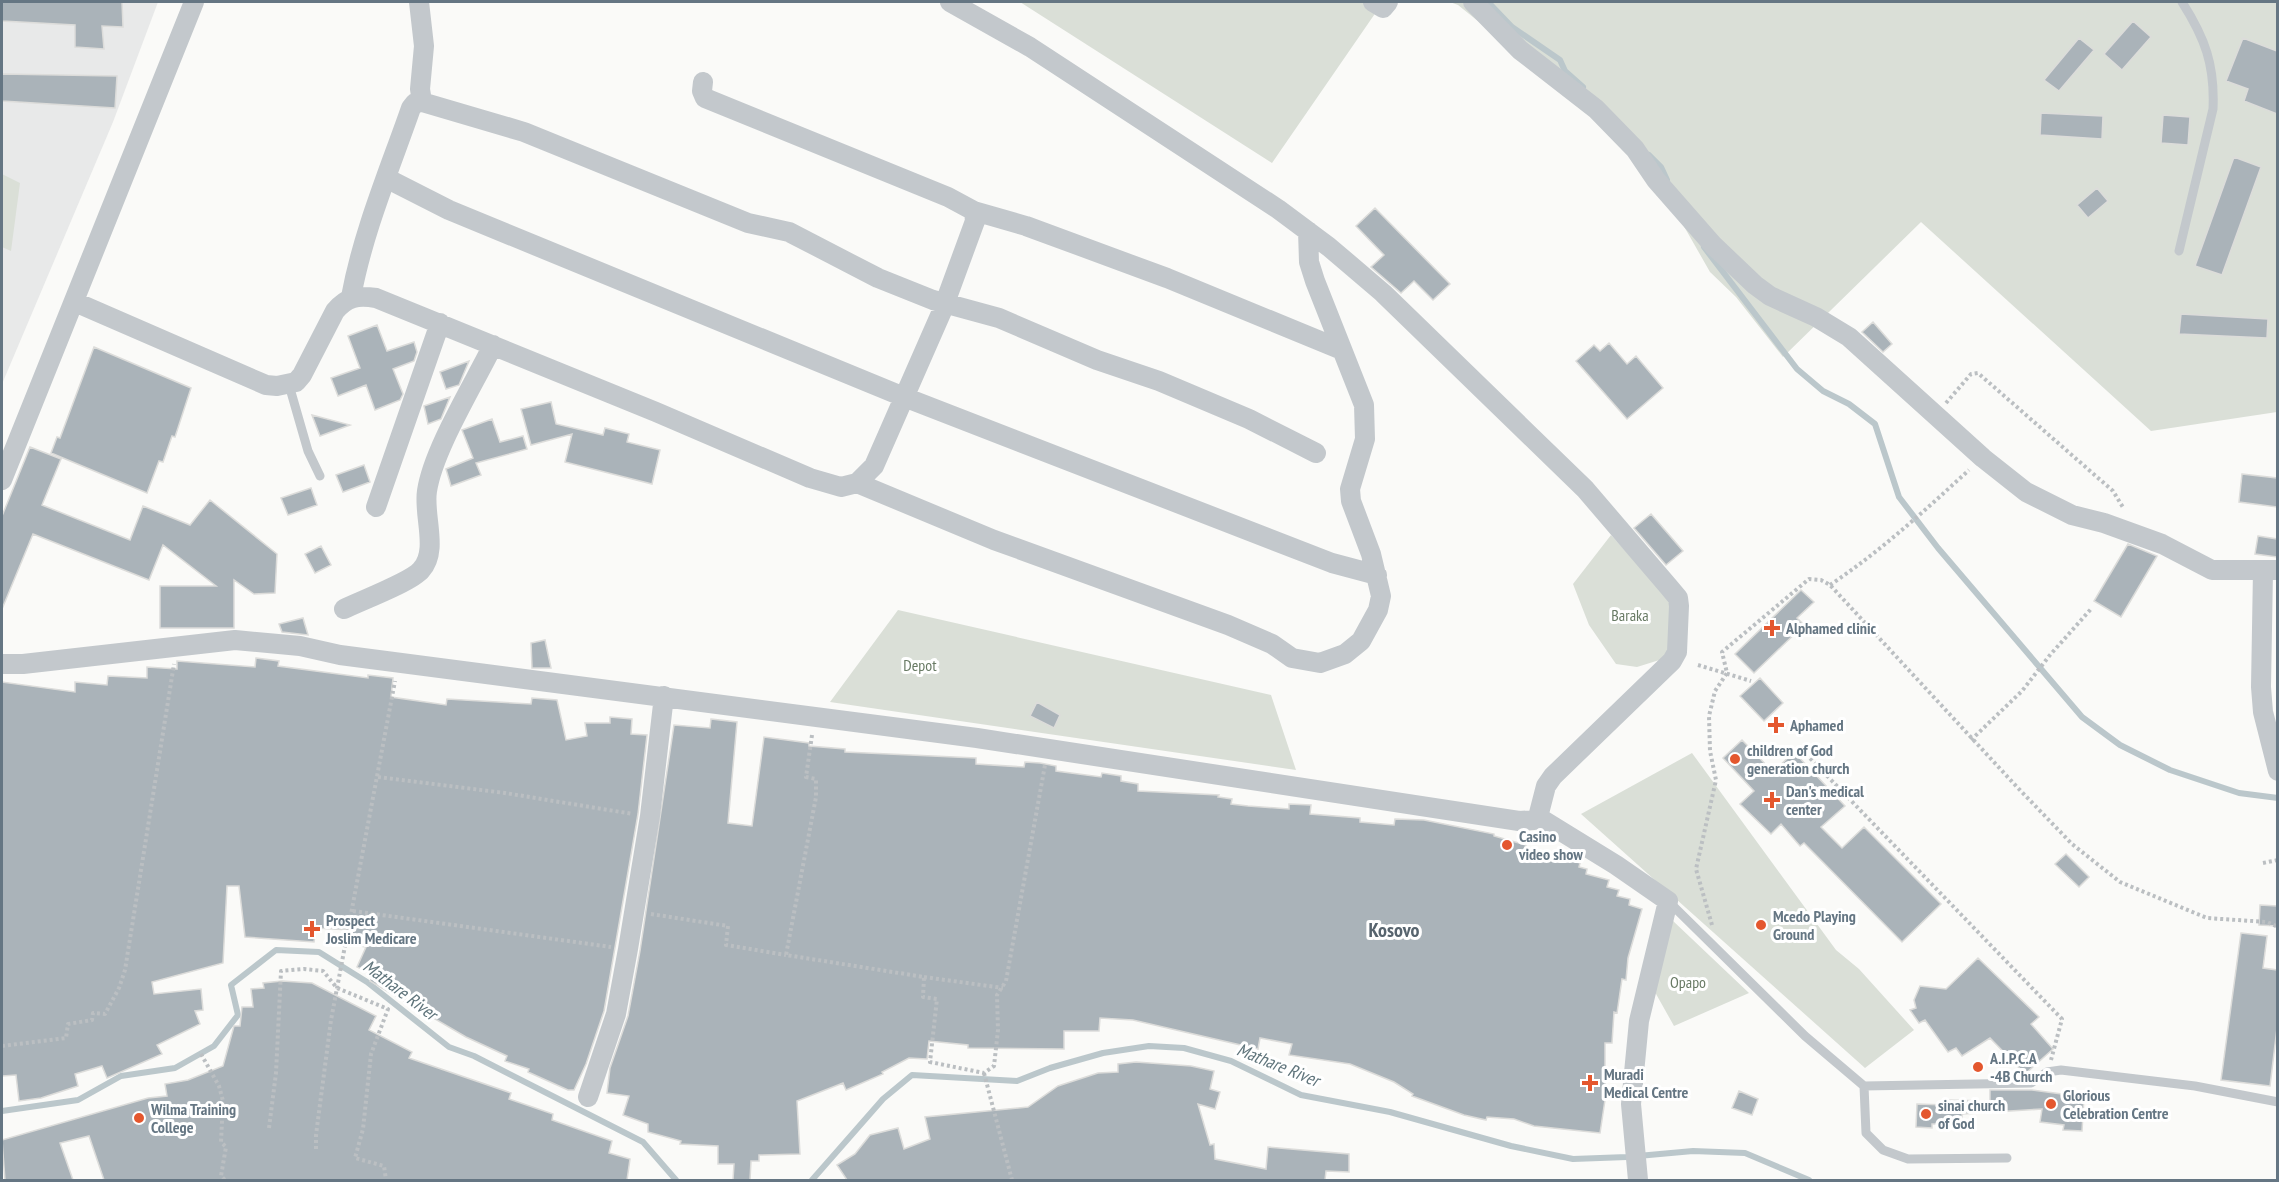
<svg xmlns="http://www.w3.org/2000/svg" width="2279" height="1182" viewBox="0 0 2279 1182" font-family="'PT Sans Narrow',sans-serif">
	<rect width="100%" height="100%" fill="#fafaf8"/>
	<path fill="#e8e9e9" d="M2 2H158L113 122 2 384Z"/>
	<path fill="#dadfd7" d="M1020 2H1383L1272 163Z
		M1450 2H2277V412L2151 431 1921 222 1783 357 1736 297 1710 272 1653 172 1608 126 1458 5Z
		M2 174 20 183 11 251 2 247Z
		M1611 535 1672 602 1669 657 1637 667 1616 664 1589 625 1573 584Z
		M898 610 1271 695 1296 770 830 702Z
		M1692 753 1836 950 1859 969 1914 1030 1865 1068 1581 814Z
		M1672 920 1749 993 1674 1026 1651 985Z"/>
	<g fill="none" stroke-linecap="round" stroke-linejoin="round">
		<path stroke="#bbc7cb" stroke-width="6" d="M1488 2 1512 27 1560 60 1565 71 1583 87
			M1649 155 1661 167 1667 180
			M1704 247 1797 369 1823 391 1849 404 1875 424 1899 497 1938 548 2082 717 2120 745 2170 770 2239 793 2278 798
			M2 1111 78 1100 121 1076 175 1068 214 1046 238 1015 231 985 276 950 319 952 367 982 449 1047 474 1056 643 1142 676 1180
			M812 1180 883 1099 912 1075 1017 1081 1050 1068 1103 1053 1149 1046 1184 1048 1231 1061 1301 1095 1390 1112 1511 1146 1573 1159 1627 1157 1693 1151 1745 1153 1809 1180"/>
	</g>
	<path fill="#aab3b9" stroke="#dcdcda" stroke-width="1.5" d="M2 2H122L123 27 102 26 104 49 75 47V25L2 21Z
		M2133 21 2151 37 2122 70 2104 54Z
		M2079 38 2094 50 2059 91 2044 80Z
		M2243 38 2277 51V114L2244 101 2248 89 2226 81Z
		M2 74 117 76 115 108 2 101Z
		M2041 113 2103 116 2102 139 2040 135Z
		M2163 115 2190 117 2188 145 2161 143Z
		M2234 157 2261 167 2222 275 2195 266Z
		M2097 188 2108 201 2088 218 2077 205Z
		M1375 208 1450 284 1433 300 1414 281 1401 293 1371 267 1384 255 1356 226Z
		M2181 314 2268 319 2267 338 2179 334Z
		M1873 322 1892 344 1883 352 1862 332Z
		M377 325 387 351 414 342 417 352 414 361 393 369 403 394 400 400 375 410 366 385 338 396 331 378 360 368 348 336Z
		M1609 343 1627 364 1636 356 1663 388 1627 419 1576 361 1594 345 1600 351Z
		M94 347 191 388 175 437 172 436 163 462 159 461 147 493 51 453 57 437 60 438Z
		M469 361 459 385 446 389 440 372Z
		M450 397 441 419 428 424 424 406Z
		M551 402 556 424 603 435 605 428 629 434 627 442 660 450 652 484 565 462 572 434 531 445 521 409Z
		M312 415 350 425 320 436Z
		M492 419 500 442 523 436 527 449 476 463 481 475 451 486 446 469 473 458 462 430Z
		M30 447 61 459 42 505 130 540 143 506 190 525 210 500 277 554 275 593 254 594 234 580V628H160V586H216L163 545 149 580 33 534 2 609V516Z
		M364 465 370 482 343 492 336 475Z
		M2242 474 2277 478V507L2239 502Z
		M311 488 317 505 288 515 281 498Z
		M1651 514 1683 551 1666 565 1634 528Z
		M2258 536 2277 539V557L2255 554Z
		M2128 544 2157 556 2121 617 2094 601Z
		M321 546 331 565 315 573 305 554Z
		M1801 590 1814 602 1797 618 1804 625 1754 673 1735 654Z
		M303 618 308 635 282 632 279 624Z
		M545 640 551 668H532L531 643Z
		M256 658 279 661 278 666 368 678V675L393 678 391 697 446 705 447 699 531 704 532 698 557 700 566 740 587 736 585 723H610V717L632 719 631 734 647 735 638 814 604 1011 586 1064 574 1090H568L528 1072 529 1069 505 1061 507 1056 466 1037 370 981 374 975 357 967 366 947 349 944 351 930 316 928 314 942 245 937 239 886H227L223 963 152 982 154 994 201 989 203 1010 195 1011 200 1024 157 1045 162 1054 107 1078 102 1066 75 1074 78 1086 41 1098 19 1101 16 1075 2 1076V682L75 692V682L107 685 108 676 147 678V667L177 669V661L255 667Z
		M1760 678 1783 703 1764 721 1740 696Z
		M1037 702 1060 715 1054 728 1030 716Z
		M711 719 737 722 728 823 752 826 764 737 809 743V746L845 749V752L976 758V764L1024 767 1025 762 1040 763 1056 766V771L1101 777 1102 773 1121 776V781L1138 784V791L1219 795 1218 797 1232 799 1231 804 1248 806 1289 809V804L1311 805 1310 814 1360 818V822L1394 825 1395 819 1424 820 1494 834V836L1526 845 1525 847 1580 863 1579 867 1587 869 1586 874 1609 880 1607 887 1619 890 1617 896 1630 899 1629 905 1642 909 1628 958 1626 980 1622 979 1617 1013 1614 1012 1612 1043H1605V1100L1600 1133 1534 1126 1514 1119 1487 1117 1486 1120 1464 1115 1412 1096 1413 1094 1394 1082 1350 1064 1289 1055 1292 1044 1260 1038 1258 1049 1133 1020 1100 1018 1099 1031H1064V1049L968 1048V1045L929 1041 927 1059 909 1058 882 1072 883 1074 846 1090 843 1083 797 1101 800 1154 759 1155V1161H751L750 1180H733L734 1164H718V1146L680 1144 681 1141 648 1132V1124L623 1115 629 1096 607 1093 610 1068 628 1016 640 951 674 725 710 728Z
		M1742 740 1773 772 1794 752 1845 806 1821 827 1842 848 1864 827 1941 904 1902 942 1804 843 1800 846 1781 824 1771 834 1740 804 1754 791 1723 758Z
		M2066 854 2089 877 2079 887 2055 864Z
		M2260 905 2277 906V926L2259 925Z
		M2241 933 2267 936 2263 968 2277 970V1028L2270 1086 2221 1080Z
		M1978 958 2039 1017 2031 1024 2053 1049 2025 1074 1990 1038 1962 1056 1956 1048 1948 1052 1925 1020 1919 1023 1910 1010 1916 1008 1914 1000 1920 986 1946 989Z
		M282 981 312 983 376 1016 369 1030 412 1052 409 1058 511 1093 509 1099 553 1114 552 1120 612 1141 609 1153 630 1159 627 1180H104L89 1136 60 1143 73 1180H5L2 1140 148 1098 167 1096 165 1084 188 1080 223 1066 234 1026H240L242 1007H253L251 989 264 988 263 983Z
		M1136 1062 1191 1066 1214 1071 1210 1089 1220 1092 1215 1109 1198 1104 1210 1145 1214 1144 1215 1159 1266 1169 1268 1147 1349 1154V1172L1326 1171 1325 1180H847L837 1165 855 1154 870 1135 898 1128 904 1149 930 1139 925 1117 1028 1107 1058 1086 1098 1073 1118 1072V1064Z
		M1990 1090H2032L2084 1097 2082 1131 2063 1130 2064 1125 2040 1122 2042 1109 1962 1114V1124H1932V1128L1916 1127 1917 1104 1946 1105V1100L1990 1101Z
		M1739 1091 1758 1099 1752 1115 1732 1108Z"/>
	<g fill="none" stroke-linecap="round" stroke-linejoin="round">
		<path stroke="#bbbfc2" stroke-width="4" stroke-dasharray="3 3" stroke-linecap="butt" d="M1946 403 1971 374 1978 373 2113 491 2124 509
			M1830 585C1881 551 1924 511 1969 470
			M1698 665 1751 681
			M812 735 806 777 816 779V797L786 955 924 977 923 997 937 999 930 1062 984 1073 994 1066 998 1030 997 995 1006 981 1045 765
			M1971 740 2022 691 2050 655 2091 609
			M1806 754 2062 1019 2051 1060
			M378 777 505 793 633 814
			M2263 863 2278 860
			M353 911 611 947
			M651 914 728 926 726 945 786 955
			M1712 925 1696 869 1716 780 1710 751 1709 716 1715 691 1727 673 1722 652 1809 579 1821 580 1830 585 2017 787 2072 844 2120 882 2207 918 2267 922 2278 927
			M924 977 1003 988
			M2 1046 66 1038 68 1024 92 1020 93 1013 105 1014 119 988 125 970 174 664
			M201 1054 219 1086 223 1101 221 1142 226 1147 221 1176 225 1180
			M984 1073 1012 1180
			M269 1128 276 1073 281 971 304 969 323 971 337 988 388 1009 371 1054 363 1129 355 1158 384 1166 386 1180
			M316 1149V1135L331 1020 395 681"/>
		<path stroke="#c3c8cc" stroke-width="9" d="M2179 251 2213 109C2215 65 2205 38 2182 2
			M289 385 308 451 320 476
			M1668 901 1805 1036 1864 1086 2031 1083 2047 1072 2061 1070 2195 1086 2278 1102
			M1864 1086 1866 1133 1883 1150 1908 1159 2007 1158"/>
		<path stroke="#c3c8cc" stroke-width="20" d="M419 2 424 46 420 89 422 102
			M950 2 1030 47 1278 209 1329 247 1383 293 1585 489 1668 586 1678 598 1679 606 1677 652 1672 661 1553 776 1546 786 1538 817
			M1373 2 1383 8 1388 2
			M1473 2 1520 50 1596 109 1635 149 1656 180 1713 245 1755 285 1770 296 1816 317 1849 337 1983 458 2026 492 2072 515 2104 523 2162 544 2212 570H2278
			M386 178 449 210 904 397 1332 563 1377 575
			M974 211 1026 226 1167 278 1342 350
			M351 297C363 232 389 171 411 108L415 103 422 102 524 132 748 223 789 232 878 278 933 300 999 318 1097 360 1159 381 1249 419 1316 453
			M75 302 266 385 277 386 296 382 302 375 335 311C347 297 357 295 376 298L656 412 810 478 841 487 857 483 874 466 942 311 975 221 974 211 948 197 705 98 702 91 703 82
			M2 480 194 2
			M857 483 994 540 1228 625 1272 644 1292 658 1320 663 1345 654 1361 641 1378 610 1381 596 1371 554 1351 501 1350 489 1365 439 1364 405 1315 281 1309 262 1308 231
			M376 507 440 323
			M2263 570 2261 687 2263 712 2278 771
			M344 609C360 601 411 582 421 570 439 551 423 515 427 491 433 450 474 384 493 345
			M2 664H23L235 640 300 646 340 655 977 738 1519 821 1534 820 1538 817
			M1538 817 1616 865 1668 901 1639 1021 1631 1104 1638 1180
			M588 1097 616 1014 628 949 650 816 664 696"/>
	</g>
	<g fill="#e4572e" stroke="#fff" stroke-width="2">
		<path d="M1769 619h6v6h6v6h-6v6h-6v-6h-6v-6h6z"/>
		<path d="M1773 716h6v6h6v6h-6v6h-6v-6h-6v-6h6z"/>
		<circle cx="1735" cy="759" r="6"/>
		<path d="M1769 791h6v6h6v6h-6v6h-6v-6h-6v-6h6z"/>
		<circle cx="1507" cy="845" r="6"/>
		<circle cx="1761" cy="925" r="6"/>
		<path d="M309 920h6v6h6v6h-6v6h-6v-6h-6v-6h6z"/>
		<circle cx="1978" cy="1067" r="6"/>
		<path d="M1587 1074h6v6h6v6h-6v6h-6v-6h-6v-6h6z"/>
		<circle cx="2051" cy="1104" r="6"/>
		<circle cx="1926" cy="1114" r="6"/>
		<circle cx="139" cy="1118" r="6"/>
	</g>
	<g text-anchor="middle" stroke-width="6" stroke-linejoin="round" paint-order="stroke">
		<g font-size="16" fill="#687a64" stroke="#fff">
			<text x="1630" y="621">Baraka</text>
			<text x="920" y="671">Depot</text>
			<text x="1688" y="988">Opapo</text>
		</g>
		<g font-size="16" font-weight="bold" fill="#657683" stroke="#fff" text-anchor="start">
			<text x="1786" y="634">Alphamed clinic</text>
			<text x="1790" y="731">Aphamed</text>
			<text x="1747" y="756">children of God<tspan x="1747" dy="18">generation church</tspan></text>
			<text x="1786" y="797">Dan's medical<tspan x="1786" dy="18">center</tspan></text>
			<text x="1519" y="842">Casino<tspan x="1519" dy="18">video show</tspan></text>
			<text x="1773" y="922">Mcedo Playing<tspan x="1773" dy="18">Ground</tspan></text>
			<text x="326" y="926">Prospect<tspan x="326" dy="18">Joslim Medicare</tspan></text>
			<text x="1990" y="1064">A.I.P.C.A<tspan x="1990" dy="18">-4B Church</tspan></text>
			<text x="1604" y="1080">Muradi<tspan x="1604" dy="18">Medical Centre</tspan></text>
			<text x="2063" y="1101">Glorious<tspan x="2063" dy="18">Celebration Centre</tspan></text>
			<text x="1938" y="1111">sinai church<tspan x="1938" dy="18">of God</tspan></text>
			<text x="151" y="1115">Wilma Training<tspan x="151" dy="18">College</tspan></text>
		</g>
		<g font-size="18" font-style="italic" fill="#60757c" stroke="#fff">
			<text transform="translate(400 990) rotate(37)" y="6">Mathare River</text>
			<text transform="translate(1278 1065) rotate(22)" y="6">Mathare River</text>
		</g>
		<g font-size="20" font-weight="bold" fill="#57646e" stroke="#fff">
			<text x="1394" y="937">Kosovo</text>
		</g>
	</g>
	<rect width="2279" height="1182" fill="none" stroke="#657683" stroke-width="6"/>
</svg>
